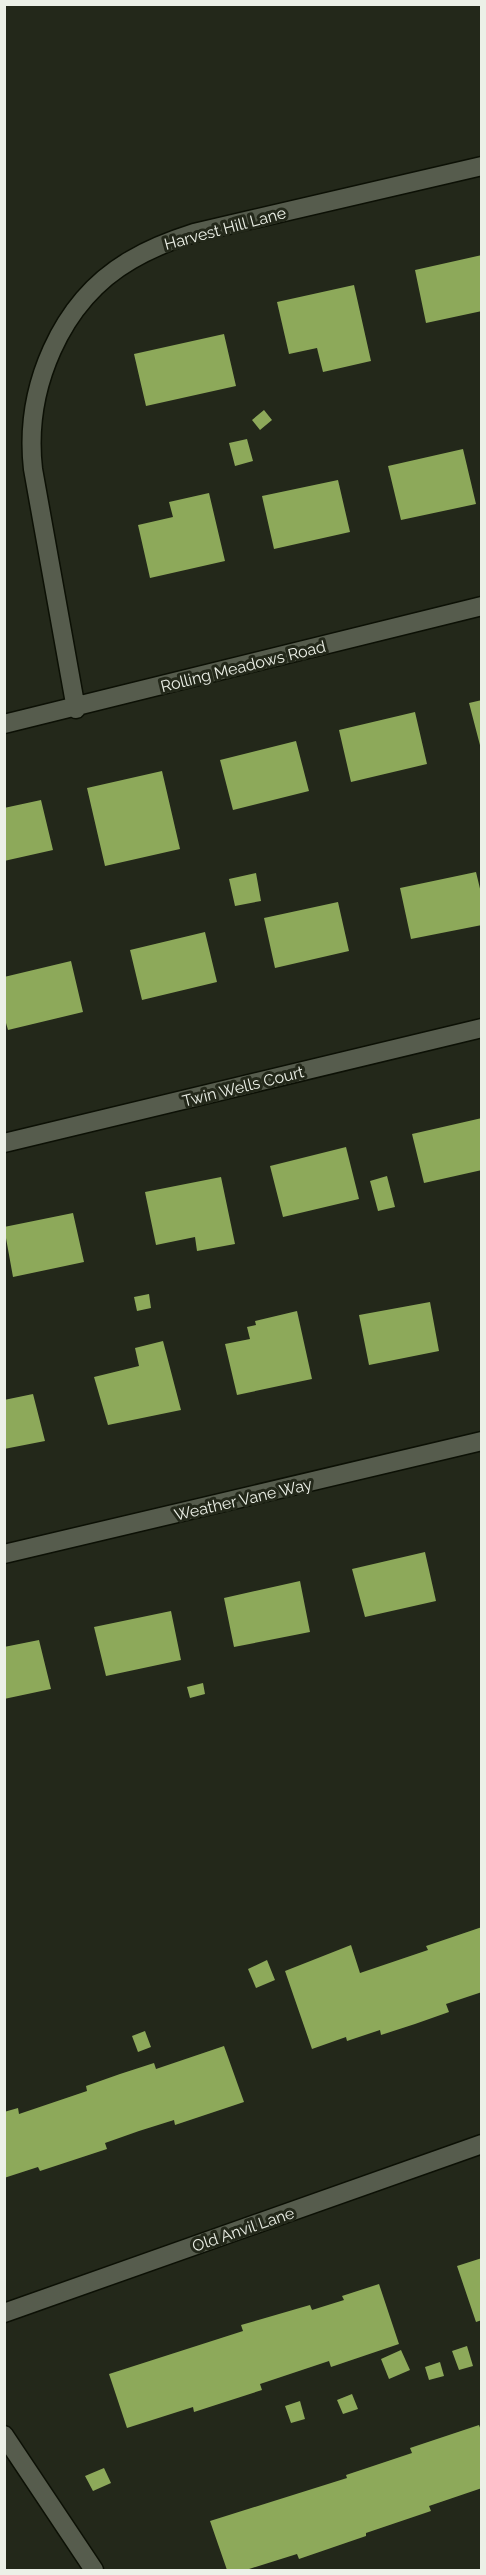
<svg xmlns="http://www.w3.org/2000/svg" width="486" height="2575" viewBox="0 0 486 2575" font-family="Raleway,sans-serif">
	<rect width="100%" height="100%" fill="#23281a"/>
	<path fill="#8da95a" d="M482 255V311L426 323 415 270Z
		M354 285 371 361 323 372 317 348 289 354 277 302Z
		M224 334 236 386 146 406 134 354Z
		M264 410 272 420 260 430 252 420Z
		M247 439 253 461 235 466 229 443Z
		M463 449 476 504 401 520 388 466Z
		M338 480 350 532 274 549 262 496Z
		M209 493 225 561 150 578 138 525 173 517 169 502Z
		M482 700V749H481L469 703Z
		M415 712 427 764 351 782 339 730Z
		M296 741 309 791 233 810 220 760Z
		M162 771 180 849 105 866 87 788Z
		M41 800 53 850 4 861V808Z
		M476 872 482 897V925L411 939 400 888Z
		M256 873 261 901 235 906 229 879Z
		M338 902 349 951 275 968 264 918Z
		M205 932 217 982 142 1000 130 950Z
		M71 961 83 1012 8 1030 4 1016V977Z
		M482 1118V1170L424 1183 412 1134Z
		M346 1147 359 1199 283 1217 270 1166Z
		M387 1176 395 1207 378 1211 370 1181Z
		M221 1177 235 1244 197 1251 195 1237 156 1245 145 1192Z
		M73 1213 84 1262 13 1277 4 1227Z
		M149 1294 151 1308 137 1311 134 1297Z
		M430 1302 439 1351 369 1365 359 1315Z
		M297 1311 312 1379 237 1395 225 1344 250 1339 247 1327 256 1325 255 1321Z
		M163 1341 181 1410 108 1425 94 1377 139 1366 135 1348Z
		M33 1394 45 1441 4 1449V1400Z
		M425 1552 436 1601 365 1617 352 1569Z
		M300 1581 310 1632 234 1647 224 1598Z
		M171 1611 181 1660 106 1676 94 1627Z
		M39 1640 51 1689 4 1699V1647Z
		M203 1683 205 1694 190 1698 187 1687Z
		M482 1927V1992L446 2004 449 2012 415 2024 381 2035 380 2030 347 2041 346 2037 312 2049 285 1971 351 1945 360 1973 428 1950 426 1946Z
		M267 1960 275 1980 256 1988 248 1969Z
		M145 2031 151 2047 138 2052 132 2036Z
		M224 2046 244 2102 175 2125 174 2120 139 2131 105 2143 107 2149 40 2171 38 2167 4 2178V2112L18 2108 19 2114 87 2091 86 2086 120 2074 154 2063 156 2069Z
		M482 2258V2320L476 2322 457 2266Z
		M379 2284 399 2344 331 2367 329 2361 260 2384 262 2390 194 2412 193 2407 127 2428 109 2374 243 2331 241 2325 310 2305 312 2310 344 2300 342 2296Z
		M467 2346 473 2366 459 2370 452 2351Z
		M401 2350 410 2370 389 2379 381 2359Z
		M440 2362 444 2376 429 2380 425 2367Z
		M352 2394 358 2409 343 2414 337 2400Z
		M300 2401 305 2419 291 2423 285 2406Z
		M479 2425 482 2433V2488L429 2506 431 2511 366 2533V2536L299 2559 297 2554 246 2570H227L210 2521 347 2478 346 2475 412 2453 410 2448Z
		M104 2468 111 2483 93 2491 85 2476Z"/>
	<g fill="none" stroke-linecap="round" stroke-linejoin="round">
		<g stroke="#0c1005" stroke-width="21">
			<path id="minor" d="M76 709 33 469C24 389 60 301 131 260 151 248 172 240 194 233L482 166
				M4 724 482 606
				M4 1143 482 1028
				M4 1554 482 1441
				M4 2313 482 2144
				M4 2435 94 2570"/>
		</g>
		<use href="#minor" stroke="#565c4d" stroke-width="18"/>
	</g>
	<g text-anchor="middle" stroke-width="6" stroke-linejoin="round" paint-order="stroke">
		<g font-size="16" fill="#ecf0e7" stroke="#23281a">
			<text transform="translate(225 228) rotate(-15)" y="6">Harvest Hill Lane</text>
			<text transform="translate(243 666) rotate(-14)" y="6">Rolling Meadows Road</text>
			<text transform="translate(243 1086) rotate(-14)" y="6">Twin Wells Court</text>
			<text transform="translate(243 1499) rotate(-13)" y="6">Weather Vane Way</text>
			<text transform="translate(243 2229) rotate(-19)" y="6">Old Anvil Lane</text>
		</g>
	</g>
	<rect width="486" height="2575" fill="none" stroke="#ecf0e7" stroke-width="12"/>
</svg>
